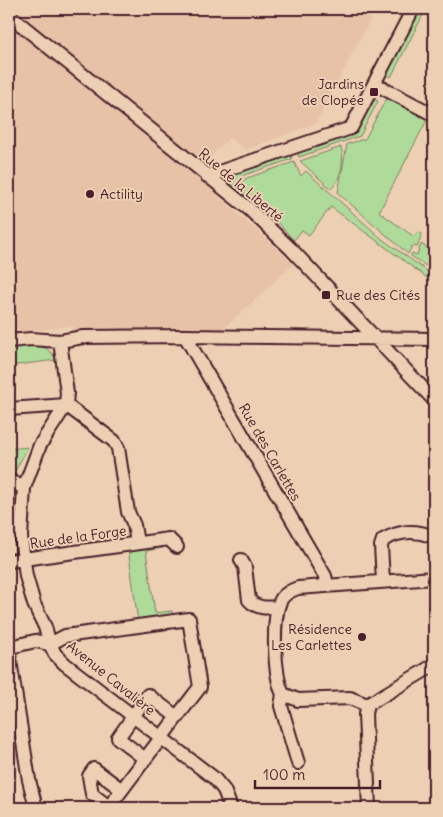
<svg xmlns="http://www.w3.org/2000/svg" width="443" height="817" viewBox="0 0 443 817" font-family="Delius,sans-serif">
	<rect width="100%" height="100%" fill="#edd0b3"/>
	<filter id="ink" filterUnits="userSpaceOnUse"><feTurbulence type="fractalNoise" baseFrequency=".02" numOctaves="2"/><feDisplacementMap in="SourceGraphic" scale="10" xChannelSelector="R" yChannelSelector="G"/><feConvolveMatrix kernelMatrix="1 2 1 2 8 2 1 2 1" color-interpolation-filters="sRGB"/></filter>
	<g filter="url(#ink)">
		<path fill="#e7c2a7" d="M9 9H376L316 123 246 150 229 138 194 174 294 264 221 331H72L71 326 9 333Z"/>
		<path fill="#aedb9a" stroke="#7c7d62" d="M418 9H426L391 77 385 73Z
			M387 97 428 118 379 212 413 236 419 232 422 234 417 247 412 246 408 254 338 193 347 144 365 139Z
			M372 99 378 101 360 136 299 157 297 151 351 131Z
			M341 147C345 159 341 180 331 189L300 161Z
			M290 152 292 159 244 175 233 187 231 183 234 173Z
			M294 162 301 176 306 171 382 239 434 276V283L331 207 309 235 302 230 294 240 273 218 236 187 247 178Z
			M421 244 434 252V271L411 256 412 253 417 255Z
			M9 345C28 345 46 340 56 360L9 366Z
			M28 447 15 471 9 467V449Z
			M162 543 163 548 146 551 155 613 172 611 173 617 138 622 128 548Z"/>
		<g fill="none" stroke-linecap="round" stroke-linejoin="round">
			<g stroke="#4a1f2b" stroke-width="16">
				<path id="minor" d="M9 15 249 209 291 249 434 400
					M375 84 434 115
					M207 176 351 128 413 9
					M185 336 325 576 327 584
					M9 341 31 339 60 341 83 337 185 336 434 339
					M60 341 67 393 66 405 40 445 24 488 21 537 26 576 34 604 45 627 50 644 55 654 65 664 214 778 224 790 231 808
					M66 405 114 441 118 448 128 512 134 525 137 543
					M9 409 66 405
					M9 480 24 488
					M241 560 245 567 249 600C257 609 267 608 278 607
					M9 561 169 539 177 547
					M383 581 381 546 383 540C399 531 414 529 431 536
					M283 694 281 706 298 763
					M367 705 350 698 298 700 283 694C274 677 271 615 282 598 286 593 292 590 298 588L434 578
					M145 759 118 738 148 695 177 717
					M36 808 29 780 9 654 11 647 35 641 50 644 65 636 189 619 200 687C169 727 139 767 109 807L92 794 89 776 94 769 122 790
					M369 808 365 714 367 705 434 665"/>
			</g>
			<use href="#minor" stroke="#edd0b3" stroke-width="12"/>
		</g>
	</g>
	<g fill="#4a1f2b" stroke="#edd0b3" stroke-width="2">
		<rect x="369" y="87" width="10" height="10" rx="2.5"/>
		<circle cx="90" cy="194" r="5"/>
		<rect x="321" y="290" width="10" height="10" rx="2.5"/>
		<circle cx="362" cy="637" r="5"/>
	</g>
	<g text-anchor="middle" stroke-width="4" stroke-linejoin="round" paint-order="stroke">
		<g font-size="14" fill="#4a1f2b" stroke="#edd0b3" text-anchor="end">
			<text x="364" y="89">Jardins<tspan x="364" dy="16">de Clopée</tspan></text>
			<text x="100" y="199" text-anchor="start">Actility</text>
			<text x="336" y="300" text-anchor="start">Rue des Cités</text>
			<text x="352" y="634">Résidence<tspan x="352" dy="16">Les Carlettes</tspan></text>
		</g>
		<g font-size="14" fill="#4a1f2b" stroke="#edd0b3">
			<text transform="translate(241 185) rotate(40)" y="5">Rue de la Liberté</text>
			<text transform="translate(270 452) rotate(60)" y="5">Rue des Carlettes</text>
			<text transform="translate(78 537) rotate(-8)" y="5">Rue de la Forge</text>
			<text transform="translate(111 678) rotate(39)" y="5">Avenue Cavalière</text>
		</g>
	</g>
	<rect width="443" height="817" fill="none" stroke="#edd0b3" stroke-width="30"/>
	<rect x="15" y="15" width="413" height="787" fill="none" stroke="#4a1f2b" stroke-width="2" filter="url(#ink)"/>
	<path d="M255 780v8h125v-8" fill="none" stroke="#4a1f2b" stroke-width="2.5"/>
	<text x="263" y="780" font-size="15" fill="#4a1f2b" stroke="#edd0b3" stroke-width="4" paint-order="stroke">100 m</text>
</svg>
